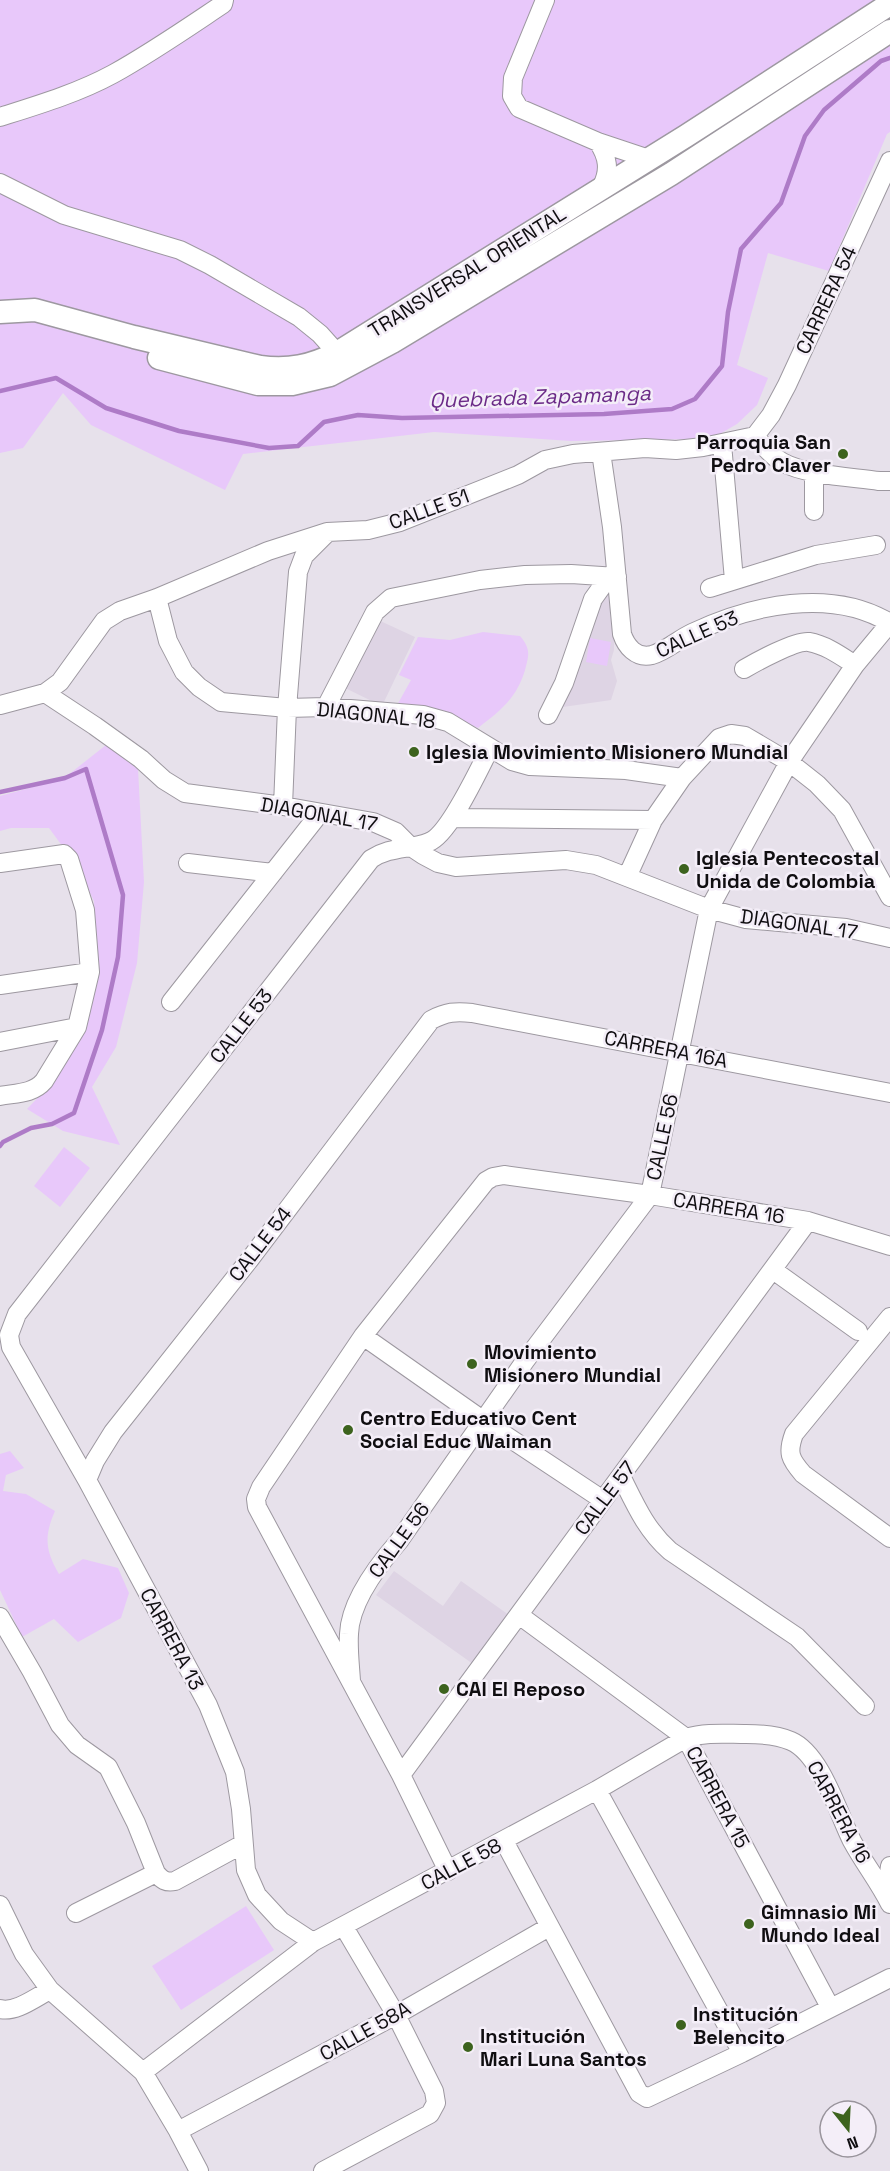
<svg xmlns="http://www.w3.org/2000/svg" width="890" height="2171" viewBox="0 0 890 2171" font-family="'Space Grotesk',sans-serif">
	<rect width="100%" height="100%" fill="#e7e1eb"/>
	<path fill="#ded4e4" d="M602 590 610 592V615L614 639V650L611 660 617 681 611 700 563 707Z
		M376 619 415 637 382 706 343 687Z
		M394 1571 443 1606 461 1581 509 1615 473 1664 376 1595Z"/>
	<path fill="#e8c8fa" d="M0 0H890V132L887 134 829 271 768 253 737 365 768 378 757 405 737 424 718 435 694 439 571 441 434 432 243 454 225 490 91 425 63 393 23 448 0 453Z
		M483 632 520 636C531 649 529 655 525 670 517 698 500 711 478 728L450 714 396 707 411 680 399 675 418 637 450 640Z
		M590 638 611 642 607 666 586 662Z
		M106 745 138 769 144 882 137 963 116 1047 92 1087 120 1145 63 1131 27 1109 51 1084 97 968 94 901 74 862 49 828H11L0 831V796L63 779Z
		M64 1147 90 1168 60 1207 34 1186Z
		M10 1451 24 1468 6 1475 3 1491 26 1494 55 1511C44 1536 45 1550 59 1574L83 1559 118 1568 129 1593 121 1618 78 1642 54 1619 22 1637 0 1590V1454Z
		M246 1906 274 1950 181 2010 152 1966Z"/>
	<g fill="none" stroke-linecap="round" stroke-linejoin="round">
		<path stroke="#ae7bc7" stroke-width="4.5" d="M0 391 56 378 106 408 179 431 269 448 298 446 324 422 358 415 402 418 604 414 672 409 695 399 722 366 728 312 741 249 781 203 805 136 824 110 881 61 890 58
			M0 792 65 778 86 769 123 895 118 957 102 1030 74 1113 52 1124 31 1128 3 1142 0 1146"/>
		<g stroke="#9d98a0" stroke-width="20">
			<path id="minor" d="M545 0 513 78 512 96 519 108 598 142 649 159
				M0 117C38 105 78 93 113 74 151 53 187 28 223 4L224 0
				M598 142C608 157 610 170 602 186
				M0 183 64 215 180 250 210 265 299 317 320 334 337 353
				M755 436 771 415 787 385 890 161
				M755 436C763 445 771 456 782 462 805 475 852 477 879 481H890
				M722 444 734 580
				M601 452 612 527 622 634C626 646 636 659 652 655 666 651 679 639 692 633 751 605 831 587 890 623
				M814 472V511
				M710 588 816 555 876 545
				M157 598 168 641 184 672 199 687 221 702 287 708 326 707 423 715 448 722 512 761 530 766 626 770 682 778
				M744 669C756 662 796 640 809 642 826 645 841 656 855 665
				M45 693 95 726 141 759 164 780 185 793 283 806 373 822 396 832 411 847 423 855 438 863 456 867 566 860 596 865 709 909 746 919 846 928 890 938
				M0 705 45 693 60 682 104 621 120 611 157 598 268 551 327 532 368 530 400 522 518 475 545 460 573 454 645 448 676 450 703 447 755 436
				M326 707 375 612 391 598 480 580 525 575 571 574 617 577
				M548 715 564 683 593 599 603 585 617 577
				M283 806 287 708 298 572 304 556 326 534
				M452 818 653 820
				M0 863 64 854 69 859 85 910 90 972 77 1027 44 1081C33 1094 16 1093 0 1096
				M188 863 273 873
				M627 877 653 820 682 778 719 738 731 734 745 736 789 762 817 784 842 810 890 897
				M0 985 90 972
				M171 1002 320 813
				M0 1042 77 1027
				M773 1270 858 1331
				M890 1317 794 1434C787 1453 790 1459 803 1474L890 1538
				M363 1336 484 1421 603 1500
				M621 1476C635 1504 646 1530 670 1551L797 1637 865 1706
				M87 1480 95 1461 113 1432 250 1259 431 1020C446 1012 456 1011 472 1013L890 1093
				M519 1615 686 1738 830 2007
				M0 1617 32 1672 60 1725 77 1745 108 1767 136 1823 156 1873C162 1880 166 1883 175 1881L243 1844
				M351 1681C350 1665 348 1649 349 1634 350 1602 379 1564 399 1541L525 1361 650 1195 709 909 789 762 855 665 890 623
				M401 1775 808 1221
				M597 1790 742 2053
				M504 1841 639 2093 647 2098 742 2053 890 1978
				M448 1871 401 1775 257 1507 256 1499 261 1487 363 1336 486 1181 493 1177 504 1175 650 1195 808 1221 890 1246
				M886 1896 890 1866
				M0 1905 24 1954 50 1990 143 2072 178 2131 199 2171
				M76 1913 156 1873
				M313 1942 281 1921 257 1895 246 1870 241 1809 235 1772 208 1705 87 1480 11 1347 9 1335 17 1314 371 859C391 846 409 850 429 842 449 835 479 769 490 748
				M0 2009C16 2013 36 1997 50 1990
				M143 2072 313 1942 597 1790 686 1738C706 1732 725 1734 746 1734 760 1734 777 1735 791 1741 821 1754 838 1813 852 1841 864 1863 879 1882 890 1904
				M178 2131 396 2015 549 1927
				M323 2171 430 2114 436 2103 434 2091 396 2015 344 1927"/>
		</g>
		<g stroke="#9d98a0" stroke-width="25">
			<path id="major" d="M0 312 35 310 134 337 260 367C289 371 311 366 337 353L686 136 890 4
				M159 358 258 384H292L330 375 392 342 671 174 890 31"/>
		</g>
		<use href="#minor" stroke="#fff" stroke-width="18"/>
		<use href="#major" stroke="#fff" stroke-width="22"/>
	</g>
	<g fill="#3d631e" stroke="#f4eef8" stroke-width="2">
		<circle cx="843" cy="454" r="6"/>
		<circle cx="414" cy="752" r="6"/>
		<circle cx="684" cy="869" r="6"/>
		<circle cx="472" cy="1364" r="6"/>
		<circle cx="348" cy="1430" r="6"/>
		<circle cx="444" cy="1689" r="6"/>
		<circle cx="749" cy="1924" r="6"/>
		<circle cx="681" cy="2025" r="6"/>
		<circle cx="468" cy="2047" r="6"/>
	</g>
	<g text-anchor="middle" stroke-width="5" stroke-linejoin="round" paint-order="stroke">
		<g font-size="20" fill="#100e11" stroke="#f4eef8">
			<text transform="translate(467 272) rotate(-32)" y="7">TRANSVERSAL ORIENTAL</text>
			<text transform="translate(826 300) rotate(-65)" y="7">CARRERA 54</text>
			<text transform="translate(429 509) rotate(-20)" y="7">CALLE 51</text>
			<text transform="translate(697 634) rotate(-24)" y="7">CALLE 53</text>
			<text transform="translate(376 715) rotate(6)" y="7">DIAGONAL 18</text>
			<text transform="translate(319 814) rotate(10)" y="7">DIAGONAL 17</text>
			<text transform="translate(799 924) rotate(8)" y="7">DIAGONAL 17</text>
			<text transform="translate(241 1026) rotate(-52)" y="7">CALLE 53</text>
			<text transform="translate(666 1049) rotate(11)" y="7">CARRERA 16A</text>
			<text transform="translate(662 1137) rotate(-78)" y="7">CALLE 56</text>
			<text transform="translate(729 1208) rotate(9)" y="7">CARRERA 16</text>
			<text transform="translate(260 1244) rotate(-52)" y="7">CALLE 54</text>
			<text transform="translate(605 1498) rotate(-53)" y="7">CALLE 57</text>
			<text transform="translate(399 1540) rotate(-54)" y="7">CALLE 56</text>
			<text transform="translate(172 1639) rotate(62)" y="7">CARRERA 13</text>
			<text transform="translate(718 1797) rotate(62)" y="7">CARRERA 15</text>
			<text transform="translate(839 1812) rotate(62)" y="7">CARRERA 16</text>
			<text transform="translate(461 1864) rotate(-28)" y="7">CALLE 58</text>
			<text transform="translate(365 2031) rotate(-29)" y="7">CALLE 58A</text>
		</g>
		<g font-size="20" font-weight="bold" fill="#100e11" stroke="#f4eef8" text-anchor="start">
			<text x="831" y="449" text-anchor="end">Parroquia San<tspan x="831" dy="23">Pedro Claver</tspan></text>
			<text x="426" y="759">Iglesia Movimiento Misionero Mundial</text>
			<text x="696" y="865">Iglesia Pentecostal<tspan x="696" dy="23">Unida de Colombia</tspan></text>
			<text x="484" y="1359">Movimiento<tspan x="484" dy="23">Misionero Mundial</tspan></text>
			<text x="360" y="1425">Centro Educativo Cent<tspan x="360" dy="23">Social Educ Waiman</tspan></text>
			<text x="456" y="1696">CAI El Reposo</text>
			<text x="761" y="1919">Gimnasio Mi<tspan x="761" dy="23">Mundo Ideal</tspan></text>
			<text x="693" y="2021">Institución<tspan x="693" dy="23">Belencito</tspan></text>
			<text x="480" y="2043">Institución<tspan x="480" dy="23">Mari Luna Santos</tspan></text>
		</g>
		<g font-size="21" font-style="italic" fill="#6b2b87" stroke="#f4eef8">
			<text transform="translate(540 397) rotate(-2)" y="7">Quebrada Zapamanga</text>
		</g>
	</g>
	<g transform="translate(848 2129) rotate(162)"><circle r="28" fill="#f4eef8" stroke="#99949c" stroke-width="1.5"/>
	<path d="M0-4.5L10 22L0 15L-10 22Z" fill="#3d631e"/>
	<text y="-9" font-size="16" font-weight="bold" text-anchor="middle" fill="#100e11">N</text>
	</g>
</svg>
